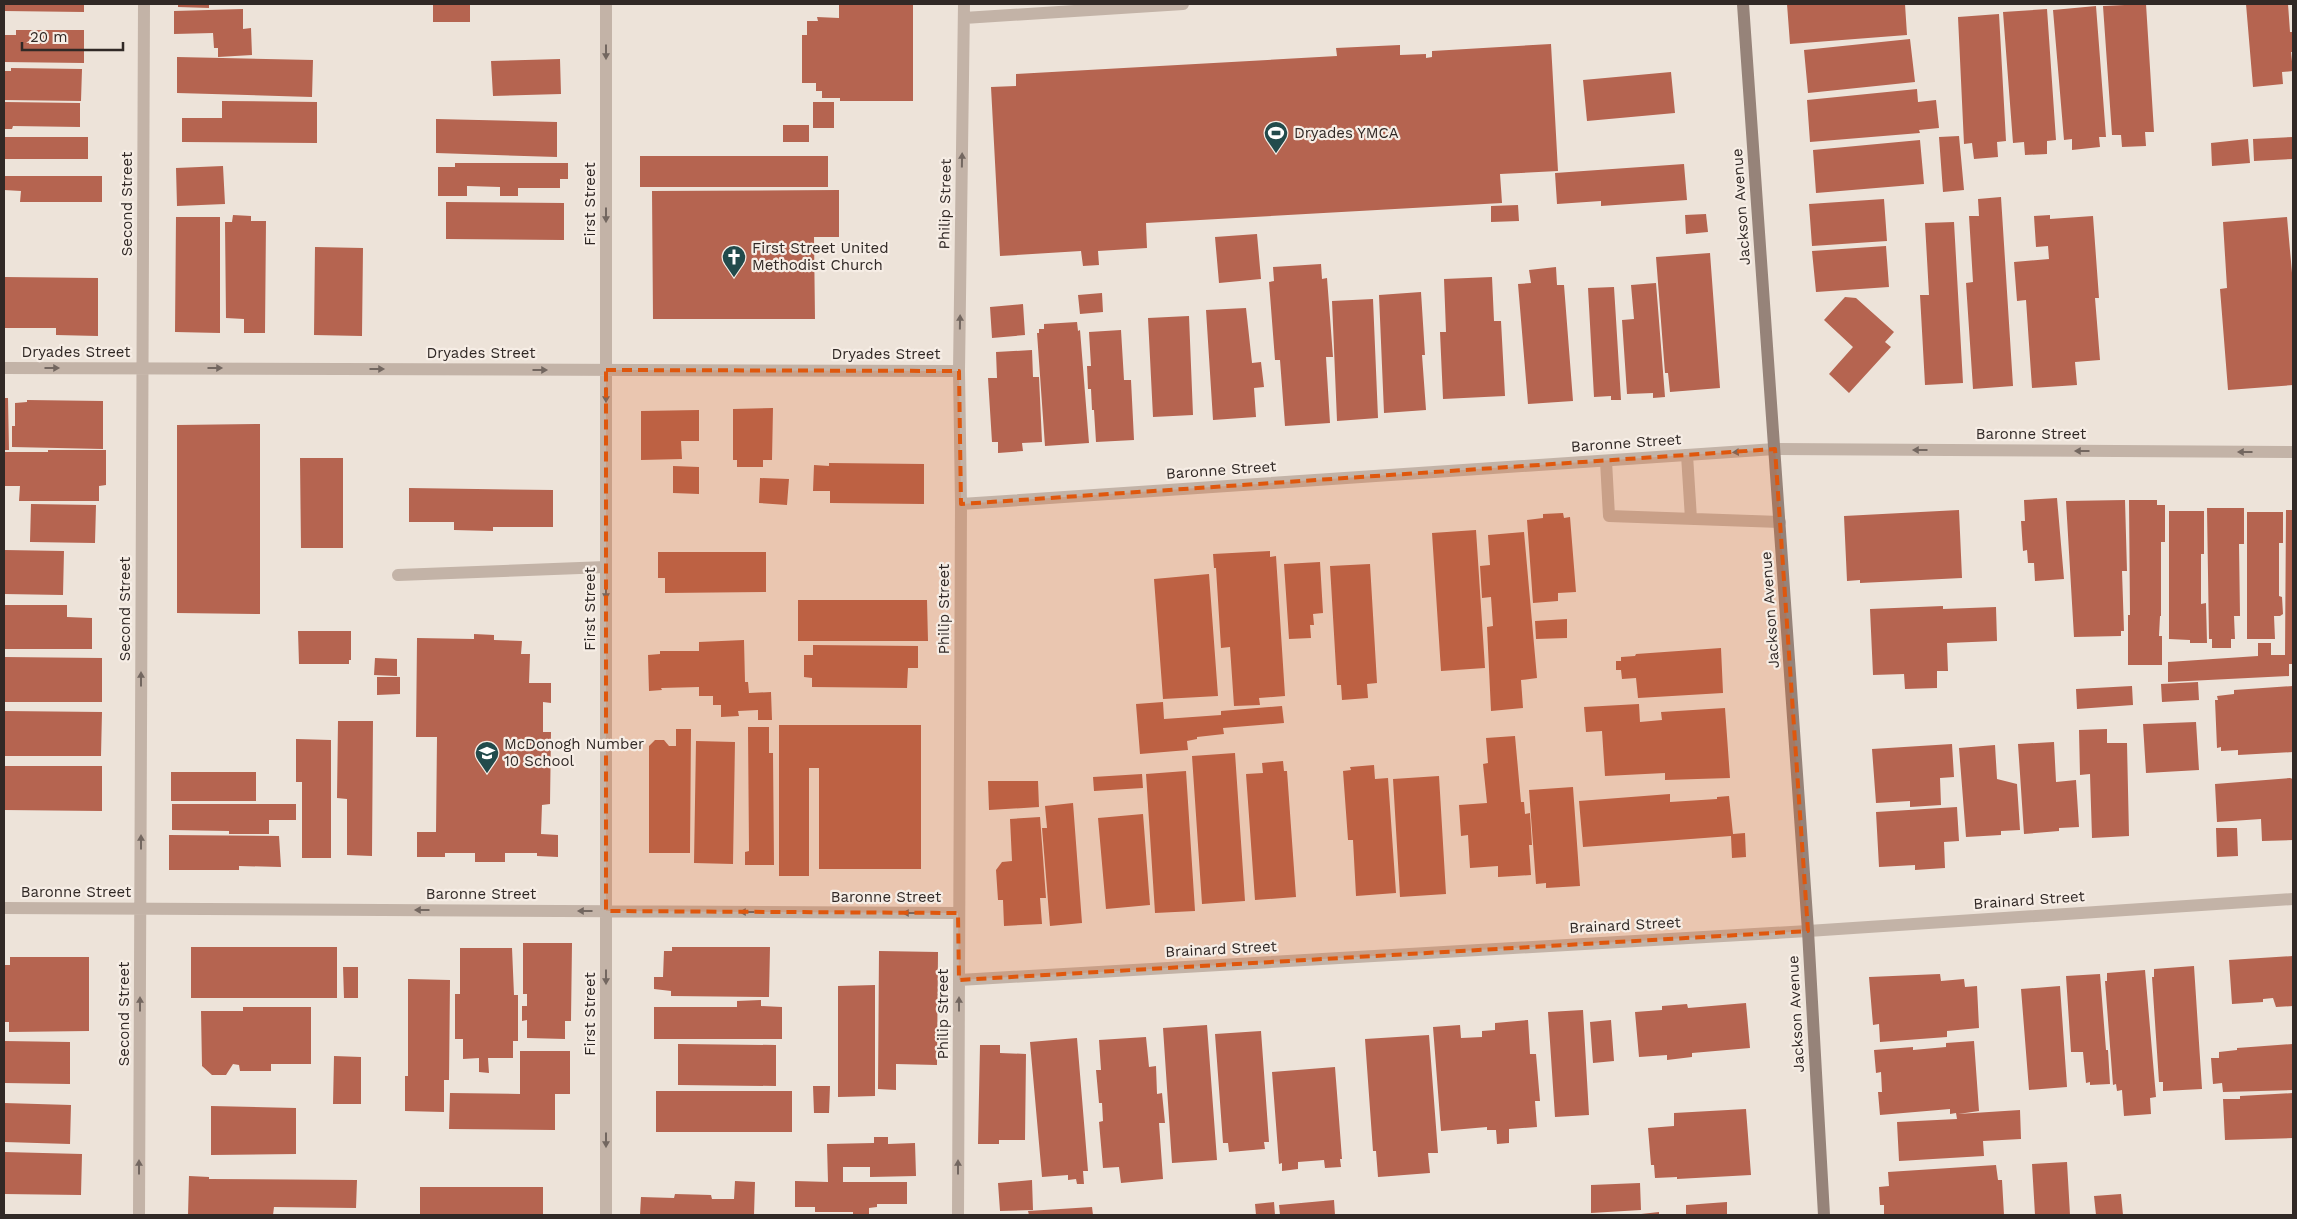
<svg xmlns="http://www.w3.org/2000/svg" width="2297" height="1219" viewBox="0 0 2297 1219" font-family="'Work Sans',sans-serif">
	<rect width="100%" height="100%" fill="#ede3d9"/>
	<path fill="#b56450" d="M4 4H84V12L4 11Z
		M178 4H209V8L178 7Z
		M433 4H470V22H433Z
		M839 4H913V101H840V98H822V91H816V83H802V35H807V21H818L817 17 839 18Z
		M1787 4H1905L1907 35 1790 44Z
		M2146 4 2154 132H2145L2146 146 2122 147 2121 135H2112L2103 6Z
		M2246 4H2288L2290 32H2293V52H2291L2293 71 2282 72 2283 84 2253 87Z
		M2096 6 2106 137H2099L2100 147 2072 150V139L2064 140 2053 10Z
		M243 9V29L251 28 252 55 218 57V48H214L213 33 174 34V11Z
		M2047 9 2056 140 2047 141V154L2025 155 2024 142 2013 143 2003 12Z
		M1999 14 2006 141 1997 142 1998 157 1974 159 1972 143 1964 144 1958 17Z
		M16 30H84V63L4 62V35H16Z
		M1910 39 1915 82 1808 93 1804 50Z
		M1551 44 1558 171 1500 174 1502 203 1146 223 1147 248 1098 251 1099 265 1083 266 1081 251 1000 256 991 87 1016 86V74L1337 56 1336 48 1400 45V55L1426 54V58L1432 57V51Z
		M177 57 313 60 312 97 177 93Z
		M560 59 561 94 493 96 491 61Z
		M11 68 82 69 81 101 4 100V71H11Z
		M1671 72 1675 113 1587 121 1583 80Z
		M1917 89 1918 102 1936 100 1939 128 1919 130 1920 133 1810 142 1807 100Z
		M222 101 317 102V143L182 142V118H222Z
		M4 102 80 103V127L13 126 12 129H5Z
		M813 102H834V128H813Z
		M436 119 557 122V157L436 153Z
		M783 125H809V142H783Z
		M1959 136 1964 190 1943 192 1939 137Z
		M4 137H88V159H4Z
		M2293 137V159L2254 161 2253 139Z
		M2248 139 2250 163 2212 166 2211 143Z
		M1920 140 1924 184 1816 193 1813 150Z
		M640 156H828V187H640Z
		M455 163H568V179H560V188H518V196H500V187L467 186V196H438V167H455Z
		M1684 164 1687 200 1601 206V201L1557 204 1555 173Z
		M223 166 225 204 177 206 176 168Z
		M4 176H102V202H20L21 191 4 190Z
		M839 190V237H814L815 319H653L652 191Z
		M2001 197 2013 386 1973 389 1966 283 1973 282 1969 216H1979L1978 199Z
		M1884 199 1887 241 1812 246 1809 204Z
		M446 202 564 203V240L446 239Z
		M1518 205 1519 221 1491 222V206Z
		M1706 214 1708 232 1686 234 1685 215Z
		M233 215 251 216V221H266L265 333H244V319L226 318 225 222H232Z
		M2050 215V219L2093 216 2099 298H2095L2100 360 2075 362 2077 385 2032 388 2026 300 2017 301 2014 262 2049 259 2048 246 2036 247 2034 216Z
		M176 217H220V333L175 332Z
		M2287 217 2293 284V385L2228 390 2220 289 2227 288 2223 222Z
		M1954 222 1963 383 1925 385 1920 295H1929L1925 223Z
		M1257 234 1261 279 1219 283 1215 237Z
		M1886 246 1889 287 1816 292 1812 251Z
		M315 247 363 248 362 336 314 335Z
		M1710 253 1720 388 1670 392 1668 373H1665L1656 257Z
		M1321 264 1322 279 1327 278 1333 357H1326L1330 423 1285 426 1280 360H1275L1269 282 1274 281 1273 267Z
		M1556 267 1557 285H1564L1573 401 1528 404 1518 284 1531 283 1529 270Z
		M4 277 98 278V336L56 335V328H4Z
		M1492 277 1494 321H1501L1505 396 1443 399 1440 332H1446L1444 279Z
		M1656 283 1665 397 1653 398V393L1627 394 1622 320 1634 319 1631 285Z
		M1614 287 1621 400H1611V396L1594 397 1588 288Z
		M1421 292 1425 355H1422L1426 410 1384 413 1379 295Z
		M1102 293 1103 312 1080 314 1078 295Z
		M1845 297 1856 298 1894 332 1885 342 1891 347 1849 393 1829 374 1853 347 1824 320Z
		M1373 299 1378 418 1337 421 1332 301Z
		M1023 304 1025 335 992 338 990 307Z
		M1246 308 1252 363 1261 362 1264 387 1254 388 1256 417 1213 420 1206 310Z
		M1189 316 1193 415 1153 417 1148 318Z
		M1077 322 1078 331 1080 330 1089 443 1045 446 1037 333H1039V329H1044V324Z
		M1121 330 1124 380H1131L1134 440 1096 442 1094 410H1092L1091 389H1088L1087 366H1091L1089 332Z
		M1032 350 1033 377H1039L1042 442 1022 443 1023 451 998 453V442H992L988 378H997L996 352Z
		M4 398H8L9 450H4Z
		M27 400 103 401V449L12 447V426H15V403L27 402Z
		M773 408 772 460H763V467H737V460H733V409Z
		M699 410V441H681L682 459 641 460V411Z
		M260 424V614L177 613V425Z
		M48 450H106V485L99 486V501H19L20 486H4V452H48Z
		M300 458H343V548H301Z
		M829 463 924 464V504L830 503V491H813L814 465 829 466Z
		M673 466 699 467V494L673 493Z
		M760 478 789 479 787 505 759 503Z
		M409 488 553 490V527H493V531L454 530V522H409Z
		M2057 498 2064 579 2035 581 2034 563H2028L2027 550 2023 551 2021 521H2025L2024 500Z
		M2125 500 2127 571H2122L2124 631H2121V636L2074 637 2066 501Z
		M2129 500H2157V505H2165V542H2161V616H2160L2159 636H2162V665H2128V615H2130Z
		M31 504 96 505 95 543 30 542Z
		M2207 508H2244V544H2239L2240 616H2234L2235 639H2231V648H2212V639H2209Z
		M1959 510 1962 578 1860 583V580L1847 581 1844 516Z
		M2286 510H2293V664H2289V676L2168 682V662L2258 656V643H2271V655H2285Z
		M2169 511H2204V554H2201V604L2206 603 2207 643H2190V640L2169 639Z
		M2247 512H2283V543H2279V596L2282 597 2283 614 2280 616H2274L2275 639H2247Z
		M1563 513 1564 518 1570 517 1576 592 1558 593V601L1533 603 1527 520 1543 518V514Z
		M1476 530 1485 668 1441 671 1432 533Z
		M1524 532 1537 678 1521 680 1523 708 1491 711 1487 627 1493 626 1491 597 1482 598 1480 566 1490 565 1488 535Z
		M4 550 64 551 63 595 4 594Z
		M1270 551V557L1276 556 1285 696 1259 698 1260 705 1234 706 1230 647 1221 648 1216 568H1214L1213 554Z
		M658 552H766V592L665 593V578H658Z
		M1320 562 1323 613 1313 614 1314 625H1310L1311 638 1289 639 1284 564Z
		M1370 564 1377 683 1367 684 1368 698 1342 700 1341 685H1337L1330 566Z
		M1209 574 1218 696 1163 699 1154 579Z
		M798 600H927L928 641H798Z
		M4 605H67V617L92 618V649H4Z
		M1943 606V609L1996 607 1997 641 1947 643 1948 671H1937V688L1905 689 1904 674 1873 675 1870 609Z
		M1567 619V638L1536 639 1535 621Z
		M298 631H351V660H349V664H299Z
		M474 634 494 635V640L522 641 521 654H530L529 683H551V703L543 702V732H551L550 804 542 805 541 834 558 835V857L537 856V853H505V862H475V853H445V857H417V832H436L437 737H416L417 638 474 639Z
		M744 640 745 682H748L749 693 771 692 772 720H758V710L738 711 739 716 721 717V705H713V696H699V687L661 688 662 690 649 691 648 655 660 654V651H699V642Z
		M813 645 918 646V668H908L907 688 812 687V678L804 677V655H813Z
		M1721 648 1723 693 1638 698 1636 678 1622 679 1621 670H1616V661H1621V657L1635 656 1636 654Z
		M4 657 102 658V702H4Z
		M375 658 397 659V676L374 675Z
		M377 677H400V694L377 695Z
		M2198 682 2199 700 2162 702 2161 684Z
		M2132 686 2133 705 2077 709 2076 689Z
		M2293 686V752L2238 755V750L2221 751V747L2217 748 2215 700H2218L2217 696 2234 694V690Z
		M1163 702 1164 719 1221 715V711L1282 706 1284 723 1223 728 1224 734 1197 737V739L1187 741 1188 750 1140 754 1136 704Z
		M1639 704 1640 722 1662 720 1661 712 1725 708 1730 778 1665 780V773L1605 776 1602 731 1586 732 1584 707Z
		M4 711 102 712 101 756H4Z
		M338 721H373L372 856 347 855V799L337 798Z
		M2196 722 2199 770 2146 773 2143 724Z
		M779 725H921V869H819V768H809V876H779Z
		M748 727H769V753H773L774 865H745V852L749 851Z
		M676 729H691L690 853H649V746L655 740H664L669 746H676Z
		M2107 729V743H2127L2129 836 2092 838 2090 774 2080 775 2079 730Z
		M1515 736 1521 802H1524L1525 814 1530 813 1532 845H1529L1531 875 1498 877V866L1470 868 1468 835 1461 836 1459 805 1487 803 1483 764 1488 763 1486 738Z
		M296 739 331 740V858H302V782H296Z
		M696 741 735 742 733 864 694 863Z
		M2054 742 2056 782 2076 780 2079 827 2059 828V831L2024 834 2018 744Z
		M1952 744 1954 777 1940 778 1941 805 1910 807V801L1876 803 1872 749Z
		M1995 745 1997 779 2017 784 2020 830 2001 831V835L1966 837 1959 748Z
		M1235 753 1245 901 1202 904 1192 756Z
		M1283 761 1284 771H1287L1296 897 1255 900 1246 774 1263 773 1262 763Z
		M1374 765 1375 779 1388 778 1396 893 1356 896 1353 840H1348L1343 771 1351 770 1350 767Z
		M4 766H102V811L4 810Z
		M1186 771 1195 911 1155 913 1146 774Z
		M171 772H256V801H171Z
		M1142 774 1143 788 1094 791 1093 777Z
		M1439 776 1446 894 1400 897 1393 779Z
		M2290 778 2293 779V840L2262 841 2261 819 2217 822 2215 784Z
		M988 781H1038L1039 807 989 810Z
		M1573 787 1580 886 1546 888V883L1536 884 1529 790Z
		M1670 794V802L1717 799V797L1729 796 1733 834 1745 833 1746 857 1732 858 1731 836 1583 847 1579 801Z
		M1073 803 1082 923 1050 926 1042 828H1047L1045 806Z
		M172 804H296V820H269V834H229V831L172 830Z
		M1957 807 1959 841 1944 842 1945 868 1915 870V865L1879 867 1876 812Z
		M1143 814 1150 905 1106 909 1098 818Z
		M1040 817 1046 898H1040L1042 924 1004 926 1003 900H998L996 870 1002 862 1012 861 1010 819Z
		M2216 828H2237L2238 856 2217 857Z
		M169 835 279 836 281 867 239 866V870H169Z
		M523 943H572L571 1021H565V1039L527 1038V1020L522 1021V1006H527V994H523Z
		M191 947H337V998H191Z
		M672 947H770L769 997 671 996V991L654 989V977H663L664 951H672Z
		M460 948H512L514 995H518V1041H513V1058H488L489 1073 479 1072V1058L463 1059V1039H455V994H460Z
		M879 951 938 952 937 1065 896 1064V1090L878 1089Z
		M2293 956V1006L2276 1007 2273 998 2263 999V1002L2232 1004 2229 960Z
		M10 957H89V1031L9 1032V1022H4V965H10Z
		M2194 966 2202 1089 2163 1091V1082H2159L2152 977H2154V969Z
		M343 967H358V998H344Z
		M2145 970 2156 1097 2150 1098 2151 1114 2124 1116 2122 1090 2117 1091 2116 1084 2113 1085 2105 981H2107V973Z
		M1940 974 1941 981 1964 979 1965 987 1977 986 1979 1028 1947 1031V1037L1880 1042 1879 1024 1873 1025 1869 977Z
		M2100 974 2106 1050H2108L2110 1084 2090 1085V1082L2086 1083 2083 1052H2071L2066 976Z
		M408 979 450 980 449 1080H444V1112L405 1111V1076H408Z
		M875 985V1096L838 1097V986Z
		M2060 986 2067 1087 2029 1090 2021 989Z
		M761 1000V1006L782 1007V1039H654V1007H737V1001Z
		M1746 1003 1750 1048 1692 1053V1057L1667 1060V1055L1639 1057 1635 1012 1662 1010V1006L1687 1004 1688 1008Z
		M243 1007H311V1064H271V1071H240L239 1065 233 1064 226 1075H212L202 1066 201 1011H243Z
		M1583 1010 1589 1115 1555 1117 1548 1012Z
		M1528 1020 1530 1054H1536L1540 1101H1535L1537 1127 1509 1129V1143L1497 1144 1496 1130H1487V1127L1441 1131 1433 1027 1460 1025 1461 1038 1482 1037V1031L1495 1030V1023Z
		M1611 1020 1614 1061 1593 1063 1590 1022Z
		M1207 1025 1217 1160 1172 1163 1163 1028Z
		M1261 1031 1269 1142H1264L1265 1149 1229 1152 1228 1143H1223L1215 1034Z
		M1429 1035 1438 1153H1428L1430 1173 1378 1177 1376 1151H1373L1365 1039Z
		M1146 1037 1149 1067 1156 1066 1157 1094 1162 1093 1165 1123H1159L1163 1179 1121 1183 1119 1167 1103 1168 1099 1122 1103 1121 1102 1103H1099L1096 1070H1101L1099 1040Z
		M1077 1038 1088 1171H1083L1084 1184H1077L1076 1179 1068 1180V1175L1042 1177 1030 1042Z
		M4 1041 70 1042V1084L4 1083Z
		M1974 1041 1979 1111 1958 1114 2020 1110 2021 1139 1983 1141 1984 1156 1899 1161 1897 1122 1957 1119 1956 1113 1950 1114V1109L1880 1115 1878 1092H1882L1881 1072 1876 1073 1874 1050 1913 1047V1050L1946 1047V1043Z
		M678 1044 776 1045V1086L678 1085Z
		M2293 1044V1090L2223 1092 2222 1083 2213 1084 2211 1058H2219V1052L2237 1050V1048Z
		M980 1045H1000V1053L1026 1054 1025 1140H999V1144H978Z
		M520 1051H570V1094H555V1130L449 1129 450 1093 520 1094Z
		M334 1056 361 1057V1104H333Z
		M1335 1067 1342 1159H1340L1341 1167 1325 1168 1324 1160 1298 1162V1169L1282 1171V1163L1279 1164 1272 1072Z
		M813 1086H830L829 1113H814Z
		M656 1091H792V1132H656Z
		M2293 1093V1138L2225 1140 2223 1099H2240V1096Z
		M4 1103 71 1105 70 1144 4 1142Z
		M211 1106 296 1108V1154L211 1155Z
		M1746 1109 1751 1175 1677 1179V1177L1655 1178 1654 1165H1651L1648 1128 1674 1126V1113Z
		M874 1137H888V1144L915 1143 916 1176 870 1177V1167H843V1182H907V1204H877V1207L869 1208V1215H853V1212H815V1207H795V1181L828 1182 827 1144 874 1143Z
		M4 1152 82 1154 81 1195 4 1194Z
		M2067 1162 2070 1215H2035L2032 1164Z
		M1996 1165 1998 1180H2002L2004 1215H1884V1205H1880L1879 1187 1889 1186 1888 1172Z
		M189 1176 209 1177V1179L357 1180 356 1208 274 1207 273 1215H188Z
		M1032 1180 1033 1210 1000 1211 998 1183Z
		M735 1181 755 1182 754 1215H640L641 1197 674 1198 675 1194 711 1195 712 1199H734Z
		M1640 1183 1641 1210 1591 1213V1185Z
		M420 1187H543V1215H420Z
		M2121 1194 2123 1215H2096L2094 1196Z
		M1334 1200 1335 1215H1280L1279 1205Z
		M1274 1202 1275 1215H1256L1255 1204Z
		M1727 1202V1215H1686V1205Z
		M1092 1207 1093 1215H1029L1028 1211Z
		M1659 1212V1215H1641V1214Z"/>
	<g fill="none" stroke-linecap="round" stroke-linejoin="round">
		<path stroke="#c3b3a7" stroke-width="12" d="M1687 455 1691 519
			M1606 461 1609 516 1780 522
			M398 575 606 567"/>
		<path stroke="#c3b3a7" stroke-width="12" d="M964 18 1183 4
			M4 368 959 371
			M961 504 1775 449 2293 452
			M4 908 958 913
			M959 980 1808 931 2293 899
			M139 1215 144 4
			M606 1215V4
			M958 1215 961 504 959 371 964 4"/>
		<path stroke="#968379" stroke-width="12" d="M1743 4 1808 931 1824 1215"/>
	</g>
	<defs><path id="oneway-solid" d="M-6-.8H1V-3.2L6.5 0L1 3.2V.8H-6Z" transform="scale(1.25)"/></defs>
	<g fill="#736760">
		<use href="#oneway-solid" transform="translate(606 52) rotate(90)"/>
		<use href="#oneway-solid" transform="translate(962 160) rotate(-89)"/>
		<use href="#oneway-solid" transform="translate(606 215) rotate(90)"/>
		<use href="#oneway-solid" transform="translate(960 322) rotate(-89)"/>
		<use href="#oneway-solid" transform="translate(52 368)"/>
		<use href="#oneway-solid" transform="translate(215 368)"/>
		<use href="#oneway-solid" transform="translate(377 369)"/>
		<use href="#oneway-solid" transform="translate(540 370)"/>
		<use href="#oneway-solid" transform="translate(606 395) rotate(90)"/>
		<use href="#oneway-solid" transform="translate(1920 450) rotate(-180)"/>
		<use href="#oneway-solid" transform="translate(2082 451) rotate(-180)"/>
		<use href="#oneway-solid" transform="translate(1740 452) rotate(176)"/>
		<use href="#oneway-solid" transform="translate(2245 452) rotate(-180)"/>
		<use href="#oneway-solid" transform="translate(606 592) rotate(90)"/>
		<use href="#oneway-solid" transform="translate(141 679) rotate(-90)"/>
		<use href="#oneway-solid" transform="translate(141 842) rotate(-90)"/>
		<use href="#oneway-solid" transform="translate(422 910) rotate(-180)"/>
		<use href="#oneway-solid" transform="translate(585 911) rotate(-180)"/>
		<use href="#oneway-solid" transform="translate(747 912) rotate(-180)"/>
		<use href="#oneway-solid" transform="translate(910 913) rotate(-180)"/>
		<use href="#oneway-solid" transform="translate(606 977) rotate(90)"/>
		<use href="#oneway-solid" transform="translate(140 1004) rotate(-90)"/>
		<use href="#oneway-solid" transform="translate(959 1004) rotate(-90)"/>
		<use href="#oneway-solid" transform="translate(606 1140) rotate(90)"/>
		<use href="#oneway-solid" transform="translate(139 1167) rotate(-90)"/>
		<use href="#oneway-solid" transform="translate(958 1167) rotate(-90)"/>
	</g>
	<path fill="#df570d" fill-opacity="0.2" stroke="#df570d" stroke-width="4" stroke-dasharray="10 6" stroke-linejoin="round" d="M606 370 959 371 961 504 1775 449 1808 931 959 980 958 913 606 911Z"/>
	<defs>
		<g id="stadium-pin" transform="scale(1.25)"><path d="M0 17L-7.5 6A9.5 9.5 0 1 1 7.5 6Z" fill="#224b4c" stroke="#f6ede5"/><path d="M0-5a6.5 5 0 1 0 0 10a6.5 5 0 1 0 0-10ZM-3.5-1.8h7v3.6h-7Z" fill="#fff"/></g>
		<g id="church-pin" transform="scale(1.25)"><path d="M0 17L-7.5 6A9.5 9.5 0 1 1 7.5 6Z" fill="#224b4c" stroke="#f6ede5"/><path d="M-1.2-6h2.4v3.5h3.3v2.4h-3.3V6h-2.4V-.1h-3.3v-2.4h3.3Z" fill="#fff"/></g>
		<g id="school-pin" transform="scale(1.25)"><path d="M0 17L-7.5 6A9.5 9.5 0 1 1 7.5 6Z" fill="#224b4c" stroke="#f6ede5"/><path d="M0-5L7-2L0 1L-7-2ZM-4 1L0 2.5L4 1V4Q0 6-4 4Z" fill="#fff"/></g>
	</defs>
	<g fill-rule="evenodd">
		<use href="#stadium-pin" x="1276" y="133"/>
		<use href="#church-pin" x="734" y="257"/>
		<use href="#school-pin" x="487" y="753"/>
	</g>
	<g text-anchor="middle" stroke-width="4.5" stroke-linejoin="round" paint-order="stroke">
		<g font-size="15" fill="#312926" stroke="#f6ede5" text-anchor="start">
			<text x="1294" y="138">Dryades YMCA</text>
			<text x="752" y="253">First Street United<tspan x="752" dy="17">Methodist Church</tspan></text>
			<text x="504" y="749">McDonogh Number<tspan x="504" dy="17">10 School</tspan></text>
		</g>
		<g font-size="15" fill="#312926" stroke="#f6ede5">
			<text transform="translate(127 204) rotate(-90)" y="5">Second Street</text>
			<text transform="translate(590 204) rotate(-90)" y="5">First Street</text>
			<text transform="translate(945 204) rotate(-89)" y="5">Philip Street</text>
			<text transform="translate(1741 207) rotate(-94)" y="5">Jackson Avenue</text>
			<text x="76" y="357">Dryades Street</text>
			<text x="481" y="358">Dryades Street</text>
			<text x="886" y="359">Dryades Street</text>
			<text x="2031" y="439">Baronne Street</text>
			<text transform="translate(1626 443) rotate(-4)" y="5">Baronne Street</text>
			<text transform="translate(1221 470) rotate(-4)" y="5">Baronne Street</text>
			<text transform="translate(125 609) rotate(-90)" y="5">Second Street</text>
			<text transform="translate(590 609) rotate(-90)" y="5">First Street</text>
			<text transform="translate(944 609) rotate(-90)" y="5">Philip Street</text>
			<text transform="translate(1770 610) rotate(-94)" y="5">Jackson Avenue</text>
			<text x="76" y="897">Baronne Street</text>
			<text x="481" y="899">Baronne Street</text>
			<text x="886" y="902">Baronne Street</text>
			<text transform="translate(2029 900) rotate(-4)" y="5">Brainard Street</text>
			<text transform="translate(1625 925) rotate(-3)" y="5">Brainard Street</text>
			<text transform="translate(1221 949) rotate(-3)" y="5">Brainard Street</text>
			<text transform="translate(124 1014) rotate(-90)" y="5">Second Street</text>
			<text transform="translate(590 1014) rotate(-90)" y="5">First Street</text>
			<text transform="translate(943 1014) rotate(-90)" y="5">Philip Street</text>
			<text transform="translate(1796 1014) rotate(-93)" y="5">Jackson Avenue</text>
		</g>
	</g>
	<rect width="2297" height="1219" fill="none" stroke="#312926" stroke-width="10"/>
	<path d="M22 42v8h101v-8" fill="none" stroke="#312926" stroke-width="2.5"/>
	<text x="30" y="42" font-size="15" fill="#312926" stroke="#f6ede5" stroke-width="4" paint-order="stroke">20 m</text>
</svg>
